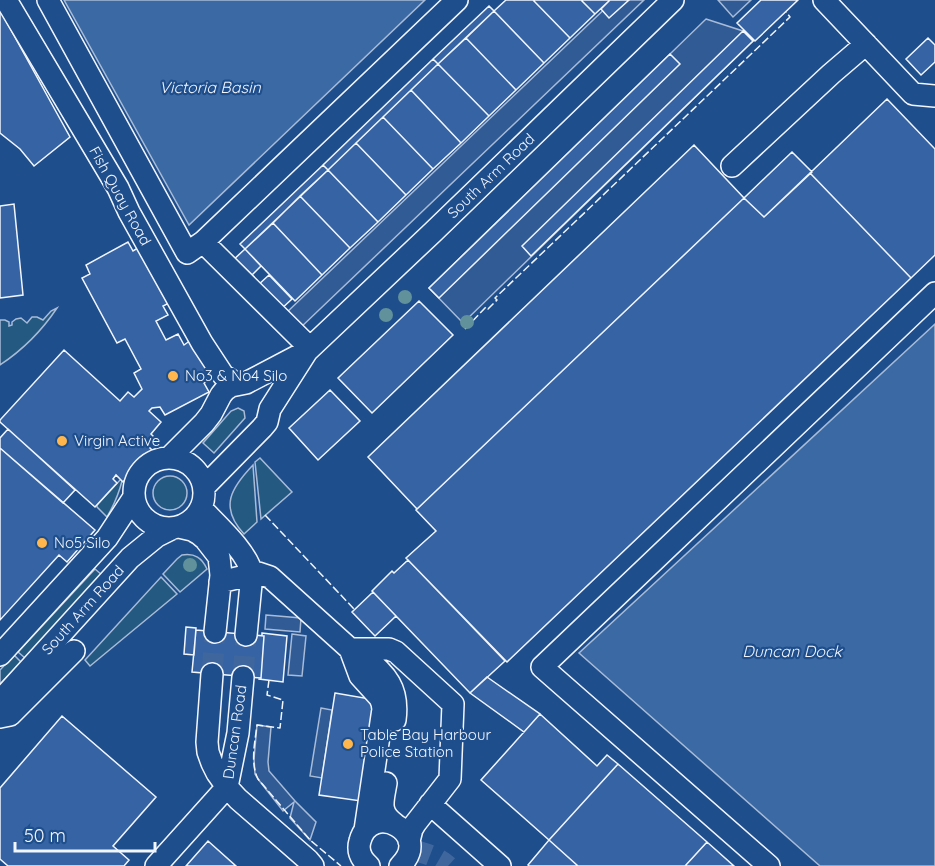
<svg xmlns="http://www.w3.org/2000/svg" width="935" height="866" viewBox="0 0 935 866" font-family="Quicksand,sans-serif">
	<rect width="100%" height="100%" fill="#1f4e8c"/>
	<path fill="#245a82" stroke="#a8bbd7" stroke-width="1.5" d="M57 308C41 332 24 349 0 365V320H5L9 322V326L12 325V322L16 319 21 318 27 323 32 317H37L43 320 51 311Z
		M238 408 244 411 245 418 214 453 203 443 231 411Z
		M260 458 292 492 261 519 255 462Z
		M253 465 257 522 244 534C219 507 231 488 253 465Z
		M153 493a17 17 0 1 1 34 0a17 17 0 1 1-34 0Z
		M121 479 122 481C119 493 114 505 107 517L97 507V505Z
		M182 555C195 553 202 558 207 569L180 592 163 574 177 559Z
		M95 569 102 575 25 658 18 652Z
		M161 577 177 594 90 666 85 660Z
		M14 655 21 662 0 684V670Z"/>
	<path fill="#305b95" stroke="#a8bbd7" stroke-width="1.5" d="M614 0H644L298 330 284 315Z
		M718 0H751L733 17Z
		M706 19 743 31 753 41 463 323 429 288Z
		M266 615 301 618 300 632 265 629Z
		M292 634 306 636 302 676 288 675Z
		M321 708 332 710 322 778 310 776Z
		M257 725 271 727 268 762 269 771 295 801 316 822 310 840 290 818 294 802 283 811 258 779 255 774 254 759Z"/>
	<path fill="#3b69a3" stroke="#a8bbd7" stroke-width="1.5" d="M64 0H425L189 225Z
		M935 324V866H820L579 653Z"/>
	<path fill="#3563a3" stroke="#f2f6ff" stroke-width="1.5" d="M506 0H533L570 38 544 63 494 11Z
		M533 0H581L595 14 570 38Z
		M581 0H610L595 14Z
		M610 0H629L609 18 601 9Z
		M761 0H798L755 41 737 23Z
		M489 6 494 11 438 64 433 59Z
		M0 10 70 137 34 166 20 149 0 133Z
		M494 11 544 63 516 90 466 38Z
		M743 31 753 41 531 256 522 246Z
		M466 38 516 90 489 116 438 64Z
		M928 38 935 45V62L921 75 906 59Z
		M670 54 680 64 439 298 429 288Z
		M433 59 438 64 328 170 323 165Z
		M438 64 489 116 461 143 411 90Z
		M411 90 461 143 433 169 383 117Z
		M887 99 935 149V255L911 278 810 173Z
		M383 117 433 169 406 195 356 143Z
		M356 143 406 195 378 222 328 170Z
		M694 145 744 198 417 509 368 457Z
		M792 152 812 172 764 217 744 198Z
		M323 165 328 170 245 249 240 244Z
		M328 170 378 222 350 248 300 196Z
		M810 173 911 278 507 662 406 558 436 531 416 510 744 198 764 217Z
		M300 196 350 248 322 275 273 223Z
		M14 204 23 295 0 298V206Z
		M273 223 322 275 295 301 245 249Z
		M128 242 133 251 141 246 171 302 163 306 168 315 156 321 166 340 178 334 184 345 191 340 212 379 204 383 209 392 165 415 160 407 152 408 149 411 161 422 151 434 153 436 146 444 152 450 123 482 116 475 113 479 117 483 95 507 0 422V420L64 350 120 401 128 392 134 397 142 389 134 373 141 369 125 339 117 343 82 278 90 274 86 265Z
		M245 249 261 266 248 279 231 262Z
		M269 275 292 299 280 310 257 286Z
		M419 301 453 335 372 413 338 378Z
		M330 390 360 421 318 460 289 428Z
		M8 429 75 490 63 503 0 448V438Z
		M0 448 95 530 67 562 59 555 0 620Z
		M408 560 505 661 470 693 372 591 392 571 394 573Z
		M373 592 396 616 375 636 352 612Z
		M186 627 196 628 194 655 184 654Z
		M196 630 264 636 261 678 192 672Z
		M262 633 287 636 283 682 259 679V678H261L264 636H262Z
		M487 677 540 714 524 732 470 693Z
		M335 693 376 700 361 801 319 795Z
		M540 714 597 766 607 755 618 764 549 840 481 780Z
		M62 716 156 797 113 846 129 860 124 866H8L0 859V788Z
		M618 764 707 842 685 866H578L549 840Z
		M549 840 578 866H529L528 865Z
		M208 841 236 866H186Z
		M707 842 734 866H685Z"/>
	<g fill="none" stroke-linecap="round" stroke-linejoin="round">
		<path stroke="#3f679d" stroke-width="21" stroke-dasharray="21 10" stroke-linecap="butt" d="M212 674 215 632
			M243 677 246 635
			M410 849C424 853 437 856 448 866"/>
		<g stroke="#f2f6ff" stroke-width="24">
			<path id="minor" d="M6 0 118 188 129 212 202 343 223 375 234 382 241 383
				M48 0 187 253 203 242 457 0
				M824 0 913 94 935 96
				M732 166 831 74 866 44
				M203 242 310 348
				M170 457 204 423 211 414 221 395 225 390 231 386 246 383 307 351
				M134 493a35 35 0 1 1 70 0a35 35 0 1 1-70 0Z
				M204 487 262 428 267 422 270 409 307 351 432 233 673 0
				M201 508C217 525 247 551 252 574L246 635
				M179 527 192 530 199 534 205 539 219 557 221 575 215 632
				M220 582 258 573 270 577 350 649 360 676 380 698 382 703 383 709 365 830
				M350 649H389L396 652 453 704 450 779 415 824 412 829 409 841
				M356 649C381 672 400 682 395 720
				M0 655 107 538 134 497
				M212 674 207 742 208 752 212 763 217 773 227 787 238 799 308 860 313 866
				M0 701 130 558 157 536 173 528
				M0 717 10 715 74 651
				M386 783C383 801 378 812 395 824
				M227 787 238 733 243 677
				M430 804 500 866
				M156 866 227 787
				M369 866C361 859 357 851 360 841 371 800 434 833 400 866
				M769 866 542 667 935 293"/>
		</g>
		<use href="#minor" stroke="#1f4e8c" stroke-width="21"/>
		<path stroke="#f2f6ff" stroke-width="1.5" stroke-dasharray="8 3" stroke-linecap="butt" d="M465 329 486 307 488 309 497 300 495 298 790 17 786 12
			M265 515 355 610
			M269 680 267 695 283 700 280 728 257 725C255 742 250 763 258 779L310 840 341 866"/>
	</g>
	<g fill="#61919a">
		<circle cx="405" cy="297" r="7"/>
		<circle cx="386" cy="315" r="7"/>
		<circle cx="467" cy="322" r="7"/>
		<circle cx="190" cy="565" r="7"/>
	</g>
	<g fill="#ffb74d" stroke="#1f4e8c" stroke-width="2">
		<circle cx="173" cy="376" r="6"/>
		<circle cx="62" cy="441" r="6"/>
		<circle cx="42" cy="543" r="6"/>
		<circle cx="348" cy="744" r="6"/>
	</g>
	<g text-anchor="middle" stroke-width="4.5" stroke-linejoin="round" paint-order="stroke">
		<g font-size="15" fill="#f2f6ff" stroke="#1f4e8c">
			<text transform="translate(491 176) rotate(-44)" y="5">South Arm Road</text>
			<text transform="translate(120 196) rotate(61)" y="5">Fish Quay Road</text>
			<text transform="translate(83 610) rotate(-48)" y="5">South Arm Road</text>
			<text transform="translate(235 732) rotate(-82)" y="5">Duncan Road</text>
		</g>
		<g font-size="15" fill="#f2f6ff" stroke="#1f4e8c" text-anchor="start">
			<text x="185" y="381">No3 &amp; No4 Silo</text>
			<text x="74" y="446">Virgin Active</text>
			<text x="54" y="548">No5 Silo</text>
			<text x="360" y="740">Table Bay Harbour<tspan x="360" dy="17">Police Station</tspan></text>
		</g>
		<g font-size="16" font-style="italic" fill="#f2f6ff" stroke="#1f4e8c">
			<text x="210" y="93">Victoria Basin</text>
			<text x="792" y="657">Duncan Dock</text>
		</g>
	</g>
	<path d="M15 842v9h140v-9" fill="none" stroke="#f2f6ff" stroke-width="3"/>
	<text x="24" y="842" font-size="18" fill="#f2f6ff" stroke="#1f4e8c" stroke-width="4.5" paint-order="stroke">50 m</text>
</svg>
